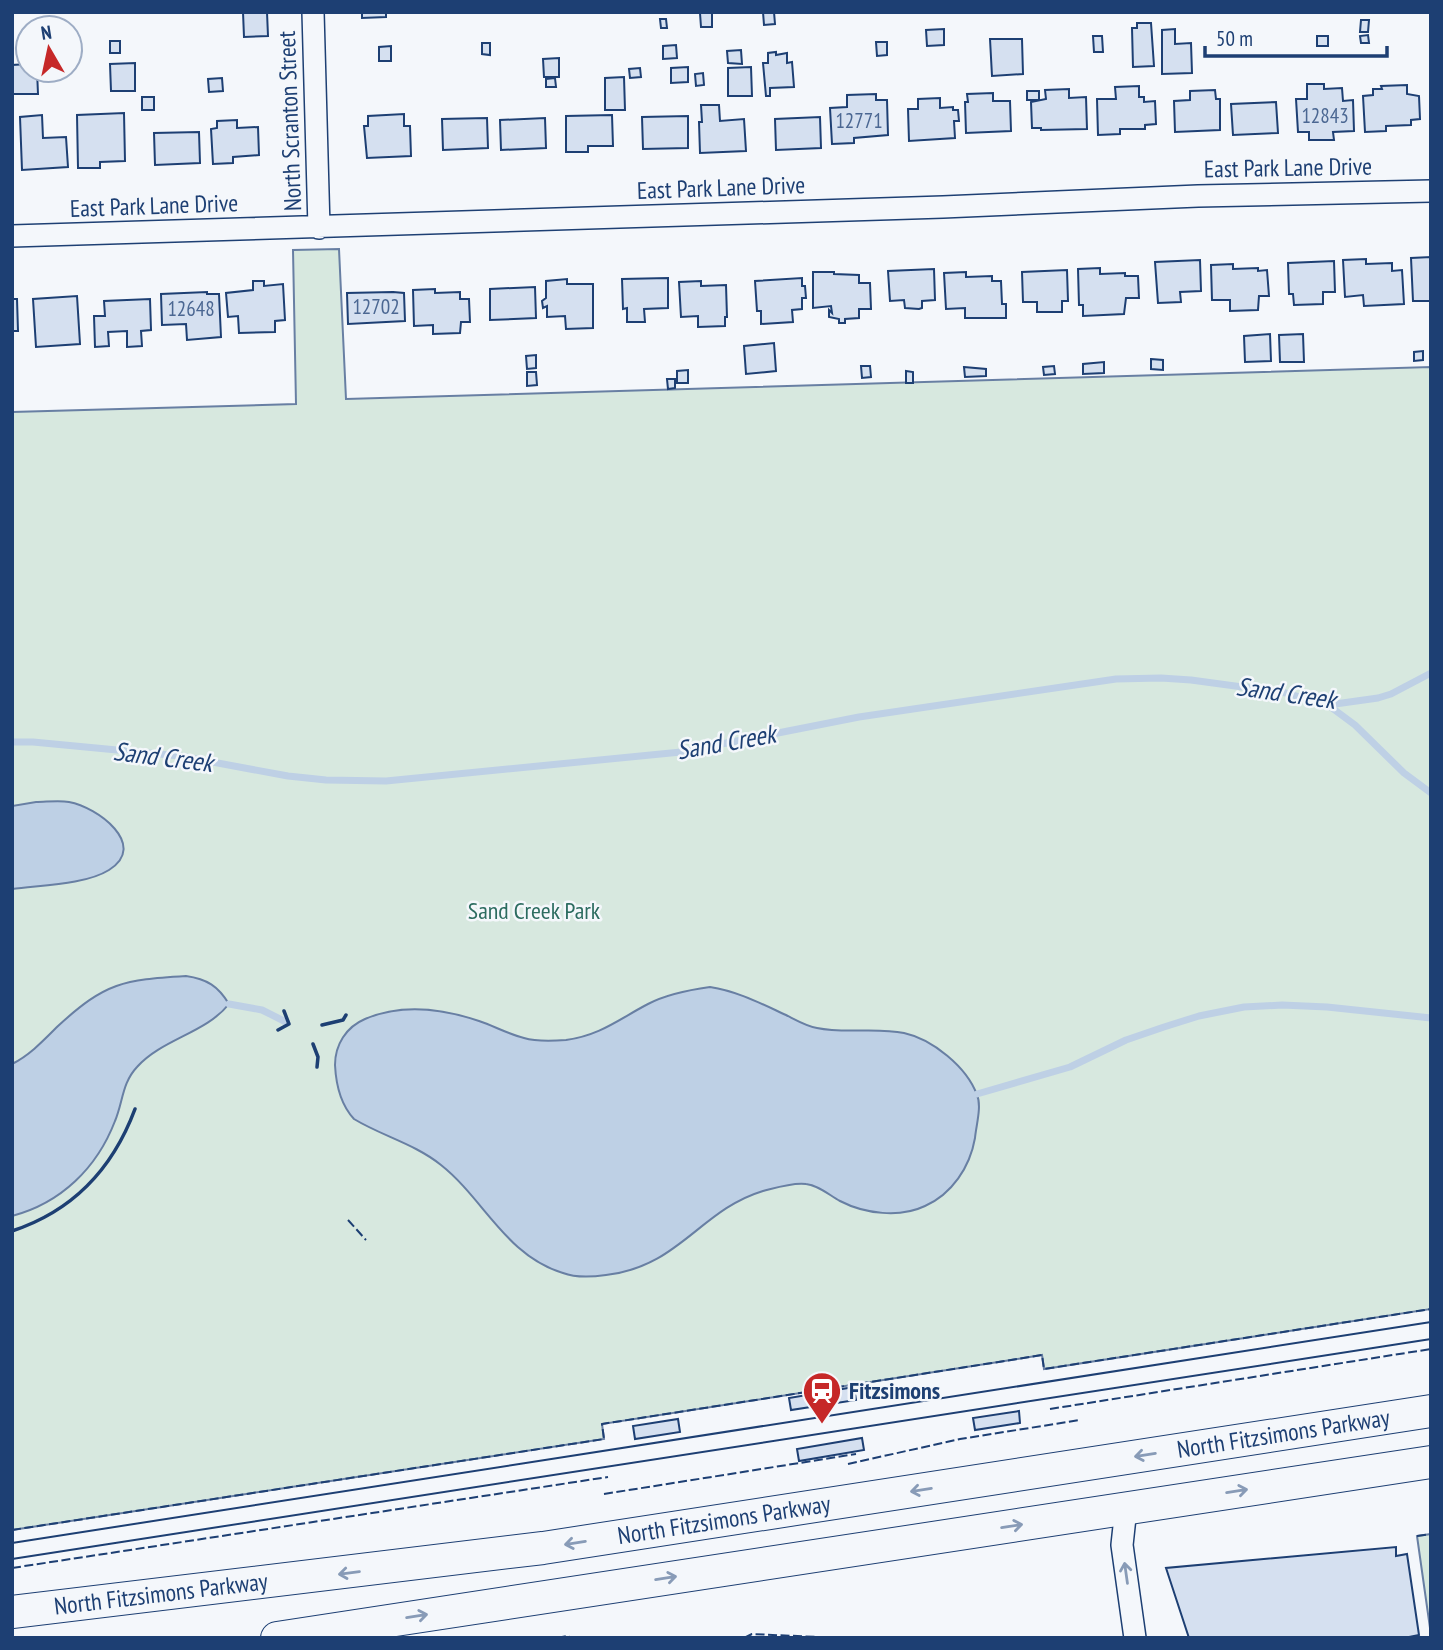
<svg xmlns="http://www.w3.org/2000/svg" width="1443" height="1650" viewBox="0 0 1443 1650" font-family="'PT Sans Narrow',sans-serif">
	<rect width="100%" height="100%" fill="#f4f7fb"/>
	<path fill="#d7e8df" stroke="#687fa3" stroke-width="2" d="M339 249 346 399 1431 367V1309L1044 1369 1042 1355 1011 1360 602 1424 604 1439 12 1530V412L296 404 293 250Z
		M1431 1534V1635L1417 1536Z"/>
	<path fill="#bed0e5" stroke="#687fa3" stroke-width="2" d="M36 802C46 802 59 800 69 802 97 807 149 845 109 870 85 885 40 885 12 889V806Z
		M186 976C207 979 218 986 229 1004 206 1033 162 1039 137 1067 122 1083 123 1102 115 1121 97 1168 61 1203 12 1216V1064C30 1055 44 1040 58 1026 106 982 123 980 186 976Z
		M710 987C737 991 762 1004 786 1015 796 1020 806 1026 817 1028 845 1034 876 1027 904 1033 932 1039 967 1067 977 1095 982 1106 976 1126 975 1138 970 1167 952 1194 925 1206 900 1218 865 1214 840 1201 829 1195 818 1185 806 1184 793 1182 775 1188 763 1191 700 1210 679 1267 606 1275 592 1277 576 1278 563 1273 506 1256 484 1199 441 1165 415 1144 382 1136 354 1119 340 1104 336 1085 335 1065 335 1045 346 1027 365 1019 402 1003 441 1008 479 1021 494 1026 508 1034 524 1038 537 1042 553 1041 566 1040 601 1035 619 1019 648 1004 667 994 688 990 710 987Z"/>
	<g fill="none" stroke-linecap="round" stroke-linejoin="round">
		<path stroke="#bed0e5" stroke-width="7" d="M1328 705 1355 725 1404 773 1431 793
			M12 742H33L180 756 288 776 326 780 386 781 681 752 859 717 1116 679 1161 678 1191 680 1286 693 1328 705 1378 698 1391 694 1431 673
			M229 1004 262 1010 286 1022
			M977 1094 1070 1067 1126 1040 1164 1027 1199 1016 1244 1007 1282 1005 1327 1007 1431 1018"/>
	</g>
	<path fill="#d5e0f0" stroke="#1d3f73" stroke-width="2" d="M243 12H267L268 36 244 37Z
		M362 12H386V17L362 18Z
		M763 12H774L775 24 764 25Z
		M700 13H712V27H701Z
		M660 19H666L667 28H661Z
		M1361 20H1369L1368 32H1360Z
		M1137 23H1151L1154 66 1133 67 1132 28H1137Z
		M944 29V45L927 46 926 30Z
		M1175 29V44L1191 43 1192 73 1162 74V30Z
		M1368 35 1369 43H1361L1360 36Z
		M1093 36H1102L1103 52H1094Z
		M1317 36H1328V46H1317Z
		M990 39H1022L1023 74 992 76Z
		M110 41H120V53H110Z
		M876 42H887V55L877 56Z
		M482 43H490V55L482 54Z
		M676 45 677 58 663 59V46Z
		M391 46V61H379V47Z
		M741 50 742 64 728 63 727 51Z
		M776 52V55L787 53V63L792 62 794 87 770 88V96H766L763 63H768V53Z
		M559 58V77H544L543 59Z
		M135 63V91H111L110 64Z
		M28 64V70H37L38 94H12V65Z
		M688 67V82L671 83V68Z
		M751 67 752 96H728V68Z
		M640 68 641 77 630 78 629 69Z
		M703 73 704 85 696 86 695 74Z
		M624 77 625 110H605V78Z
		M222 78 223 91 209 92 208 79Z
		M555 78 556 87H546V79Z
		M1307 84H1324V89L1342 88 1343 101 1353 100 1354 131 1333 132 1334 140H1309V132H1298L1296 99H1307Z
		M1407 85V94L1419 96 1420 119 1411 120V125L1386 126V131L1365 132 1363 96 1373 95V89H1382L1381 86Z
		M1139 86V97H1144V102L1155 101 1156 124 1145 125V129H1120V134L1098 135 1097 99H1116L1115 87Z
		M1069 89V98L1086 97 1087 129 1041 130V128H1032L1031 102 1046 99 1045 90Z
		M1215 90 1216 99H1220V130L1175 132 1174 101 1190 100V91Z
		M1027 91H1039V100H1027Z
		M993 93V101H1010L1011 131 966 133 965 102H968L967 94Z
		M876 94V100H887L888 135 854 138V143L832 144 830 108 847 107V95Z
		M142 97H154V110H142Z
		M940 98V108L953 107V110H958L959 121H954L955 138 909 141 908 109H918V99Z
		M1276 102 1278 133 1233 135 1231 104Z
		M701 105H719L720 121 744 119 746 151 700 153 699 122H702Z
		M124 113 125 161 100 162V168H78L77 115Z
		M404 114V126H410L411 156 367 158 364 126H368V116Z
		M42 115 43 138 66 137 68 167 22 170 20 117Z
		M612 115 613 146H588V152H566V116Z
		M688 116V148L643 149 642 117Z
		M820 117 821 148 776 150 775 119Z
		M487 118 488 148 443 150 442 119Z
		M545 118 546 148 501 150 500 120Z
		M237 120V128L258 127 259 155 233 157V163L213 164 211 129 217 128V121Z
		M199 132 200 163 155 165 154 133Z
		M1431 257V301H1413L1411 258Z
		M1366 259V264L1392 263V271L1402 270 1404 304 1364 306 1363 295 1345 297 1343 260Z
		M1200 260 1201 291 1180 292 1181 302 1158 303 1155 262Z
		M1334 261 1335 292H1323V304L1294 305 1293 294H1289L1288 263Z
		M1233 264V269L1258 268V271L1267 270 1269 296H1259L1258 310 1230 311V300H1212L1211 265Z
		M1100 268V274L1125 273V276H1138L1139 298H1126L1124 314 1083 316V305H1079L1078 269Z
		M934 269 935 300 922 301V308L919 309 905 308 904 300 890 301 888 271Z
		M1067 270 1068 301H1062V312H1037V302H1023L1022 272Z
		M813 272H834V274L859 275V283H870L871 309H859V318L845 319V323H839V319L829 317V310L832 313 831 306 813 308Z
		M966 272V277L992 276V281H1001L1002 304H1006V318H965V308L946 309 944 273Z
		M668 278V308L644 309 645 322H627V308L623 309 622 279Z
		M802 278V286H805L806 298H802V309L792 310 793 322 761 324V311H757L755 281Z
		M567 279V284H593V328L566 329 565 316 547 317V306L543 308 542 301 546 298V281Z
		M253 281H264V286L283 284 285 320 275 321V332L239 333 238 316 228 317 226 293 253 290Z
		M701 281V286L726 285 727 317H725V326L698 327V316L681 317 679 282Z
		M535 287 536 318 490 320V289Z
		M435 289V293L460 292V299H469L470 322H461L460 333 433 334V325L414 326 413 290Z
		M207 292V294H219L221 337 187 340 186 324 162 325 161 294Z
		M393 292 404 293 405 321 348 324 347 293Z
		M77 296 80 344 36 347 33 299Z
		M12 299H17L18 331H12Z
		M150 299 151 330 141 331 142 346 127 347V331L108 332 109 346 95 347 94 316H105L104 301Z
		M1270 334 1271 361 1245 362 1244 336Z
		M1303 334 1304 362H1280L1279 335Z
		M774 343 776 371 746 374 744 346Z
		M1423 351V360L1414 361V352Z
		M536 355V368L527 369 526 356Z
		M1151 359 1163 360V370L1151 369Z
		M1104 362V373L1083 374V364Z
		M861 366H870L871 377 862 378Z
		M1054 366 1055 374 1044 375 1043 367Z
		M964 367 986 369V376L965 377Z
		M688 370V383H677V371Z
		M906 371 913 372V383H906Z
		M527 372H536L537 385 527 386Z
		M667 379H675V388L668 389Z
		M854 1387 856 1400 791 1410 789 1398Z
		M1019 1411 1020 1423 975 1430 973 1418Z
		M678 1419 680 1432 635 1439 633 1426Z
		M862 1438 864 1450 799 1461 797 1449Z
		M1396 1547V1556L1407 1554 1419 1635 1404 1638H1189L1166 1568Z"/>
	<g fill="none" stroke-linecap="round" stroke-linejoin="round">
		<g stroke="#1d3f73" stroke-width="24">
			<path id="street" d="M313 12 319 228
				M12 236 943 207 1198 196 1431 191
				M1126 1508 1122 1545 1135 1638"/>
		</g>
		<g stroke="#1d3f73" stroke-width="34">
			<g id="secondary">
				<path id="s1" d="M12 1612 543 1548 1431 1411"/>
				<path d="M277 1638 1431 1462"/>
			</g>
		</g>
		<use href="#street" stroke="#f4f7fb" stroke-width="21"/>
		<use href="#secondary" stroke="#f4f7fb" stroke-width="32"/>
		<path stroke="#1d3f73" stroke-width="2" d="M12 1543 1431 1322
			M12 1559 1431 1339"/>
		<path stroke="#1d3f73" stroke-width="2" stroke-dasharray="9 3.5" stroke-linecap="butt" d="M348 1220 366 1240
			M1050 1409 1431 1349
			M848 1464 960 1439 1080 1420
			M604 1494 856 1454
			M12 1530 604 1439 602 1424 1011 1360 1042 1355 1044 1369 1431 1309
			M1417 1536 1431 1534
			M12 1568 608 1477
			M557 1638 567 1636 574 1638
			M744 1638 752 1634 818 1637"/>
		<path stroke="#1d3f73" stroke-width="3.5" d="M322 1025 343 1020 346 1015
			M278 1030 289 1024 284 1011
			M313 1044 318 1057 317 1067
			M12 1231C73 1211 113 1168 135 1109"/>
	</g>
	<defs><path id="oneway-shaft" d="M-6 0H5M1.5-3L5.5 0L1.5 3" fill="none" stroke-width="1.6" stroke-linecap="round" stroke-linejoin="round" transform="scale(1.75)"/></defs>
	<g stroke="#889bb7">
		<use href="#oneway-shaft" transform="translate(1145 1455) rotate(171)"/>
		<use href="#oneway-shaft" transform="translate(921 1490) rotate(171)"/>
		<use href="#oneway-shaft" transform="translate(1237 1491) rotate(-9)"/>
		<use href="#oneway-shaft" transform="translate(1012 1526) rotate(-9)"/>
		<use href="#oneway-shaft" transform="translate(575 1543) rotate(171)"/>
		<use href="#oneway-shaft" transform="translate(349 1573) rotate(173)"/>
		<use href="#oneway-shaft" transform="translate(1126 1573) rotate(-98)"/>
		<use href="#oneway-shaft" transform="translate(666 1578) rotate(-9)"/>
		<use href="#oneway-shaft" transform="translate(417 1616) rotate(-9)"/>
	</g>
	<defs>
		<g id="station-pin" transform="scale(2.0125)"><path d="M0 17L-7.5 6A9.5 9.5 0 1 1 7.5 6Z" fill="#c62828" stroke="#f4f7fb"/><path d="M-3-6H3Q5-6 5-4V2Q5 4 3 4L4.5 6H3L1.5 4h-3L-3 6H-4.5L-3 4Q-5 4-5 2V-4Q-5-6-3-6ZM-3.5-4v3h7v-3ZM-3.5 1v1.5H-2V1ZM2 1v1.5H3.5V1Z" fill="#fff"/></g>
	</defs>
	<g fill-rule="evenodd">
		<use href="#station-pin" x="822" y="1391"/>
	</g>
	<g text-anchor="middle" stroke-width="5" stroke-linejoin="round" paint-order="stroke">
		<g font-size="21" fill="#4b6792">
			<text x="1325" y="123">12843</text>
			<text x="859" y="128">12771</text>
			<text x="376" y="314">12702</text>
			<text x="191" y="316">12648</text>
		</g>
		<g font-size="24" fill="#1d3f73" stroke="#f4f7fb">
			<text transform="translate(290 121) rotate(-92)" y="8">North Scranton Street</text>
			<text transform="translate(1288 168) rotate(-1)" y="8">East Park Lane Drive</text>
			<text transform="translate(721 188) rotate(-2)" y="8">East Park Lane Drive</text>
			<text transform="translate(154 206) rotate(-2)" y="8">East Park Lane Drive</text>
			<text dy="8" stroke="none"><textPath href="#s1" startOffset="1284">North Fitzsimons Parkway</textPath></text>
			<text dy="8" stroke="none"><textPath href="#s1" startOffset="718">North Fitzsimons Parkway</textPath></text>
			<text dy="8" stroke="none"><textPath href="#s1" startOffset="150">North Fitzsimons Parkway</textPath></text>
		</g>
		<g font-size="24" fill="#2c6c60" stroke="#f4f7fb">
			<text x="534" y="919">Sand Creek Park</text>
		</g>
		<g font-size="24" font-weight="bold" fill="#1d3f73" stroke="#f4f7fb" text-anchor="start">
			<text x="849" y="1399">Fitzsimons</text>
		</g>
		<g font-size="26" font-style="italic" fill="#1d3f73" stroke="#f4f7fb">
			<text transform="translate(1286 693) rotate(8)" y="9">Sand Creek</text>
			<text transform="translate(726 742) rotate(-10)" y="9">Sand Creek</text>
			<text transform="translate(163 757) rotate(7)" y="9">Sand Creek</text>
		</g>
	</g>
	<rect width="1443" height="1650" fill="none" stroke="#1d3f73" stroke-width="28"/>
	<g transform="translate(49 49) rotate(351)"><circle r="33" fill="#f4f7fb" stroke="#9eadc5" stroke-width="2"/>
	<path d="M0-5L12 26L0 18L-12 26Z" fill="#c62828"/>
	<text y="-10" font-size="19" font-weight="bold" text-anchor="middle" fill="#1d3f73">N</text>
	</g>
	<path d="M1205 46v10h182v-10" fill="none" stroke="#1d3f73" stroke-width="3.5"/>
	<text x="1216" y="46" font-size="21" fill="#1d3f73" stroke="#f4f7fb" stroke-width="5" paint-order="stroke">50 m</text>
</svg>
